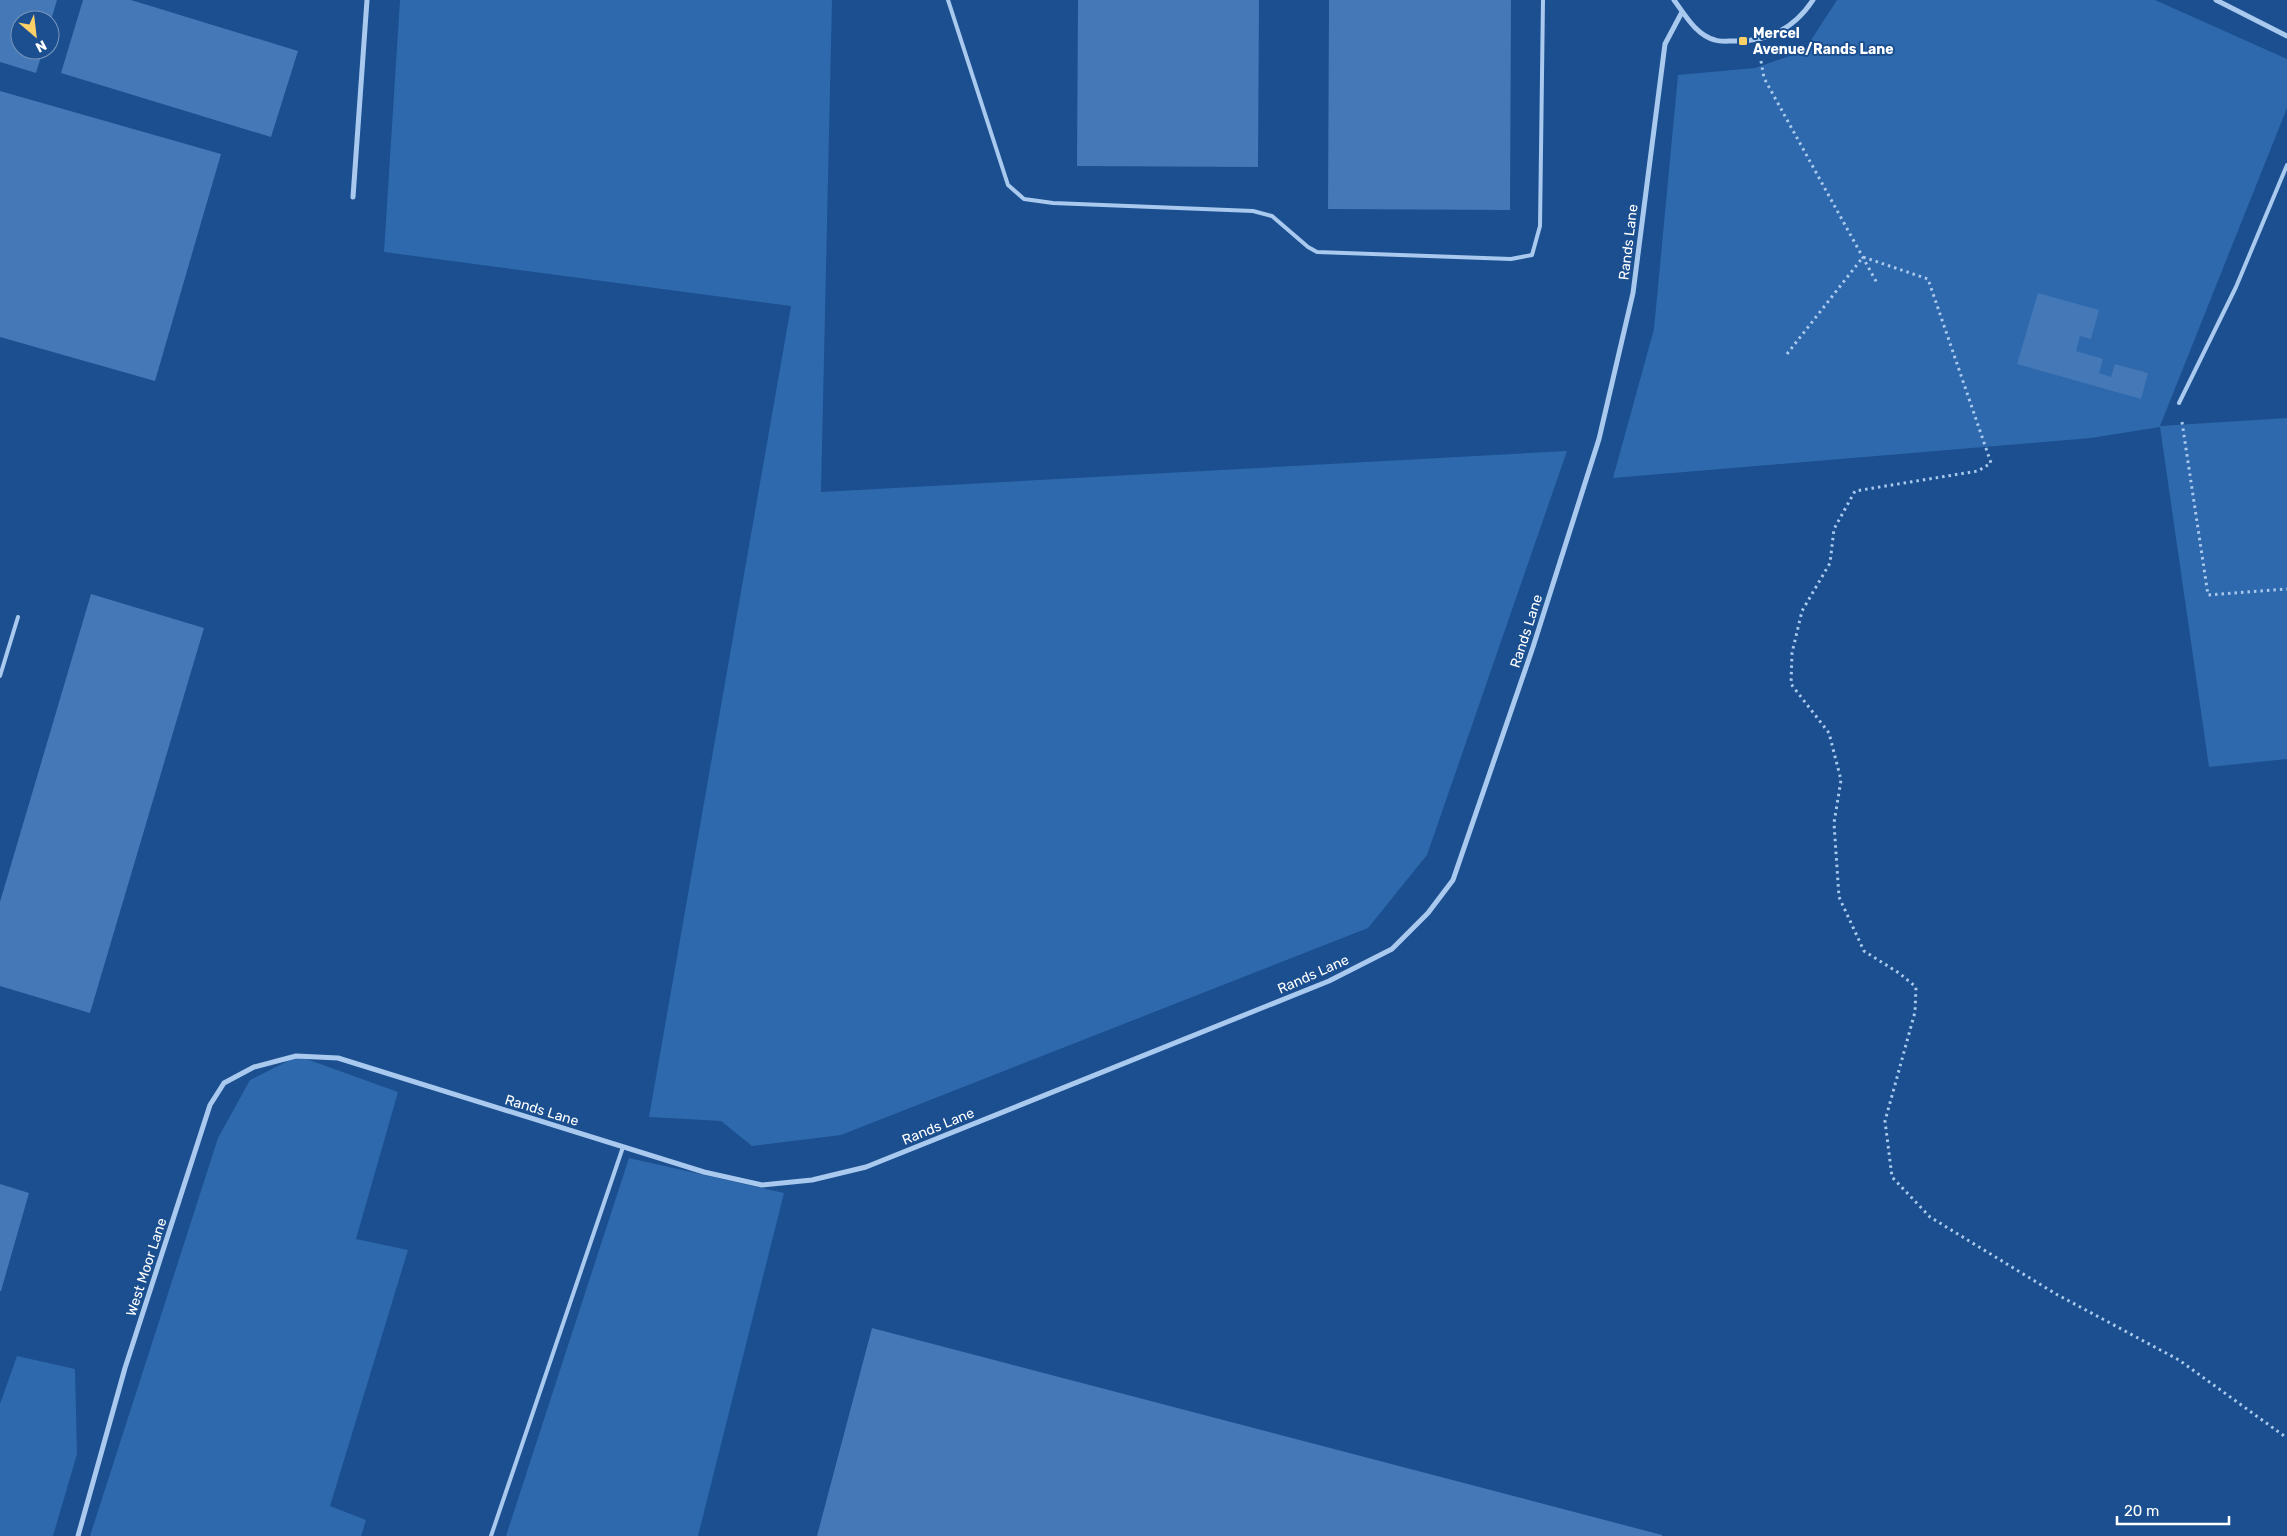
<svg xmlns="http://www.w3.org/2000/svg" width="2287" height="1536" viewBox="0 0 2287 1536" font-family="Rubik,sans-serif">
	<rect width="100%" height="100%" fill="#1b4f8f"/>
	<path fill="#2e69ad" d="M400 0H832L821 492 1567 451 1427 855 1368 928 841 1135 752 1146 721 1121 649 1117 791 306 384 252Z
		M1837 0H2155L2287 59V108L2160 426 2287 418V759L2209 767 2160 427 2091 438 1613 478 1654 329 1678 75 1755 68 1804 51Z
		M298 1056 398 1092 356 1239 408 1250 330 1506 366 1520 361 1536H90L218 1138 250 1080Z
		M629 1158 784 1193 698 1536H506Z
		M17 1356 75 1369 77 1454 53 1536H0V1404Z"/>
	<path fill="#4478b7" d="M0 0H57L51 20H20V50H43L36 73 0 62Z
		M83 0H131L298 51 271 137 61 73Z
		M1078 0H1259L1258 167 1077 166Z
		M1329 0H1511L1510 210 1328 209Z
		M0 91 221 154 155 381 0 337Z
		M2038 293 2099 310 2091 339 2080 336 2076 351 2103 359 2099 373 2111 377 2115 364 2148 373 2141 399 2017 364Z
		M91 594 204 628 90 1013 0 986V902Z
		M0 1184 29 1193 1 1291H0Z
		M872 1328 1662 1535V1536H817Z"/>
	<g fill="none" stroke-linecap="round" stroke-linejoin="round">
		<path stroke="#a9c9ee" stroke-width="3" stroke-dasharray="2.5 4" stroke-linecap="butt" d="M1761 61 1764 78 1877 283
			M1787 354 1863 257 1928 279 1991 463 1978 471 1855 491 1834 529 1830 563 1802 611 1792 653 1791 684 1829 733 1841 780 1834 823 1839 897 1864 951 1899 973 1916 987 1915 1012 1885 1121 1892 1177 1930 1217 2056 1294 2179 1360 2287 1438
			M2182 422 2208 595 2287 589"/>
		<path stroke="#a9c9ee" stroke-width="4" d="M948 0 1008 185 1024 199 1053 203 1253 211 1272 216 1308 247 1317 252 1511 259 1532 255 1540 226 1543 0
			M2179 403 2236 287 2287 165
			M0 676 18 617
			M491 1536 623 1147"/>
		<path stroke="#a9c9ee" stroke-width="5" d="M1674 0C1685 15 1696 35 1715 40 1720 42 1728 41 1734 41 1768 42 1794 29 1813 0
			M2216 0 2287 36
			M353 197 367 0
			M78 1536 125 1368 210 1105 224 1083 254 1067 296 1056 338 1058 704 1172 762 1185 812 1180 866 1167 1329 981 1392 949 1428 913 1453 880 1533 647 1599 439 1633 293 1665 44 1682 12"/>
	</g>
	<rect fill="#ffd166" stroke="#1b4f8f" stroke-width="2" x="1738" y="36" width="10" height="10" rx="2.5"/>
	<g text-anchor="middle" stroke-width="4" stroke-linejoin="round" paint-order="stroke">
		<g font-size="14" font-weight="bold" fill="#fff" stroke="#1b4f8f" text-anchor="start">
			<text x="1753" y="38">Mercel<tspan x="1753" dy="16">Avenue/Rands Lane</tspan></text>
		</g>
		<g font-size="14" fill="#fff" stroke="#1b4f8f">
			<text transform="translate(1628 242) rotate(-83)" y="5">Rands Lane</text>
			<text transform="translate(1526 631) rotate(-72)" y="5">Rands Lane</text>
			<text transform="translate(1313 974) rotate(-24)" y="5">Rands Lane</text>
			<text transform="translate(542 1110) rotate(17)" y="5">Rands Lane</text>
			<text transform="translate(938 1126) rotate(-22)" y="5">Rands Lane</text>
			<text transform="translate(146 1267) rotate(-72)" y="5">West Moor Lane</text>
		</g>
	</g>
	<g transform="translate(35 35) rotate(152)"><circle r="24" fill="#1b4f8f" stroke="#7695bc"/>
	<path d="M0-4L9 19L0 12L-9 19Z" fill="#ffd166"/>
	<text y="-8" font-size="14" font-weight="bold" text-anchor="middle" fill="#ffffff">N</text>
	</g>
	<path d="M2117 1516v8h112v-8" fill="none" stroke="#ffffff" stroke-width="2.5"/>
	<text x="2124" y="1516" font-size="15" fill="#ffffff" stroke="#1b4f8f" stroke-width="4" paint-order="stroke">20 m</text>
</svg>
